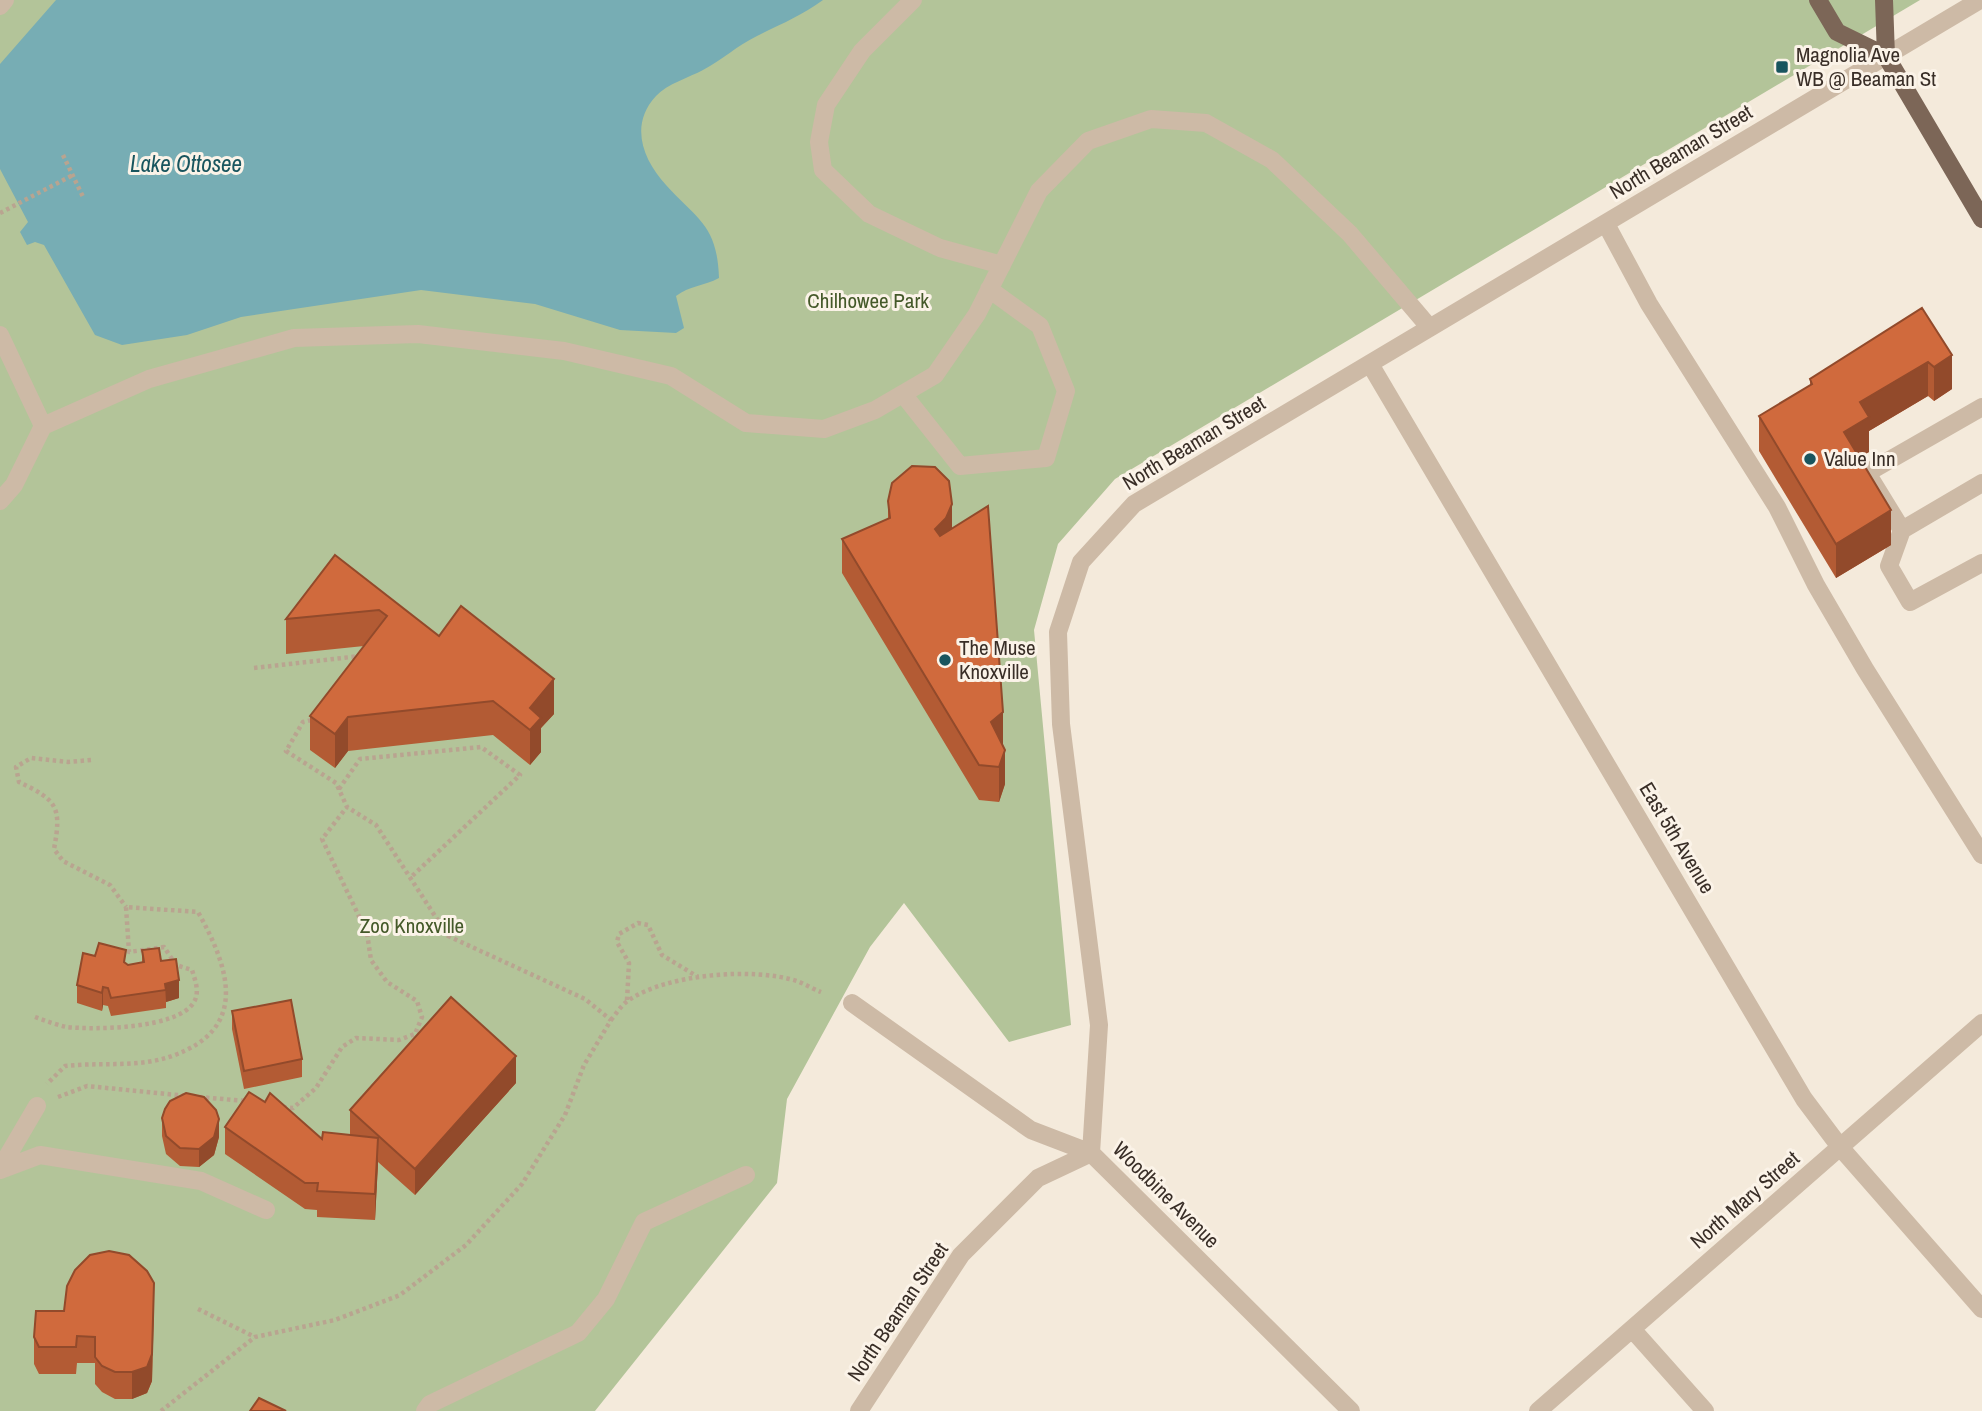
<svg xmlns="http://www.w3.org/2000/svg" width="1982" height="1411" viewBox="0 0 1982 1411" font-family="'Archivo Narrow',sans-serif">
	<rect width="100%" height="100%" fill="#f4eadb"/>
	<path fill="#b3c499" d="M0 0H1920L1115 479 1058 544 1034 630 1071 1025 1009 1042 904 903 870 947 787 1099 777 1183 595 1411H0Z"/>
	<path fill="#77adb4" d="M56 0H823C801 16 781 24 757 36 738 45 722 60 703 70 690 77 667 84 656 96 629 125 643 160 666 185 699 221 717 225 719 278 704 286 689 286 676 296L684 328 676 333 620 330 535 304 421 290 241 317 187 335 122 345 95 335 44 245 35 242 27 245 20 232 28 222 0 169V64Z"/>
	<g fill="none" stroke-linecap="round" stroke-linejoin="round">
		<path stroke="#b9a490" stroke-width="4.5" stroke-dasharray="3.5 3.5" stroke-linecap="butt" d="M63 155 84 199
			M0 213 73 175
			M254 668 360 656
			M91 760 68 762 31 758 16 767 19 782C57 800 62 807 54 849L63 861 110 885 126 907
			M339 789 360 759 481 747 520 775 410 878
			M627 1000 629 963 617 942 619 934 638 923 648 925 662 955 698 977
			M35 1017C46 1021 57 1025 67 1027 95 1030 178 1029 194 1002 200 992 195 980 192 970L176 965 164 947 129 952 126 907 198 912C230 969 249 1029 172 1056 139 1068 99 1062 65 1066L47 1084
			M611 1020C616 1014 622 1004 629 1000 667 974 753 967 797 981 805 984 813 989 821 992
			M58 1097 87 1086 187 1096
			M199 1097 246 1101
			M283 1107 293 1108 316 1088 342 1047 356 1038 399 1040 415 1034 422 1017 417 1001 387 982 371 960 367 933 322 839 347 807
			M198 1309 255 1337
			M161 1411 255 1337 335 1320 400 1295 466 1245 522 1184 565 1115 584 1065 611 1020 585 999 448 936 376 825 347 807 336 783 286 751 303 722 316 719"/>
		<path stroke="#cdbaa6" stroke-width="18" d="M913 0 862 51 826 105 819 142 823 170 869 214 940 248 1002 265
			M0 6 5 0
			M1606 224 1649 304 1777 507 1816 585 1865 669 1982 855
			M0 335 43 426
			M1370 364 1804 1099 1840 1147 1982 1309
			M903 394 960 466 1046 458 1066 391 1040 326 989 289
			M1982 483 1902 530 1889 566 1910 602 1982 563
			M0 501 14 485 43 426 149 379 294 338 418 334 564 351 671 376 746 423 824 429 875 410 935 375 977 314 1039 191 1088 141 1151 119 1206 123 1272 160 1350 234 1430 328
			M1902 530 1867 473 1982 407
			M852 1003 1031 1130 1091 1153 1351 1411
			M0 1169 37 1106
			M0 1170 40 1155 201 1181 266 1210
			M1632 1329 1705 1411
			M425 1411 430 1404 578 1333 606 1299 644 1222 746 1175
			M859 1411 961 1255 1038 1178 1091 1153 1099 1025 1061 724 1058 632 1081 562 1134 504 1980 0
			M1538 1411 1982 1023"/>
		<path stroke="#7c6657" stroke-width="18" d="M1818 0 1837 32 1886 56
			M1884 0 1886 56 1982 219"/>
	</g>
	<path fill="#b35b34" d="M1922 308 1952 389 1934 401 1928 396 1869 431V452L1859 457 1891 545 1836 578 1759 451V416L1810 385V379Z
		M888 501 952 529 1003 745 1005 784 999 802 979 800 842 573V539L888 519Z
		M335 555 439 636 554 714 541 728V752L530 765 493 735 348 751 335 768 310 750V716L364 646 286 654V619Z
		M142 950 161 961 179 998 166 1002V1008L111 1016 108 1006 103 1005 102 1011 77 1003V985L126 963 128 965 142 962Z
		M232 1011 302 1059V1077L244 1089 232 1029Z
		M516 1083 415 1195 378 1162 375 1220 317 1217V1210L305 1209 225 1154V1127L322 1139 350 1135V1110Z
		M162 1118 219 1137 214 1155 199 1167 180 1166 166 1154 162 1136Z
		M154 1309 152 1381 147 1393 132 1399H115L102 1392 95 1384V1363H77L76 1374H39L34 1364V1337L64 1311Z"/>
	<path fill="#924a2b" d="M1952 355V389L1934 401V367Z
		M1928 362V396L1869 431V452L1844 466V432L1860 402Z
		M952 504V538L946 552 935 529Z
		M1891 510V545L1836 578V544Z
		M554 679V714L541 728V752L530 765V708Z
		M1003 712V746L991 722Z
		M348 717V751L335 768V734Z
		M1005 750V784L999 802V767Z
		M179 980V998L166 1002 165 984Z
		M103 987V1005L102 1011V993Z
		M516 1056V1083L415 1195V1169Z
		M219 1119V1137L214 1155 199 1167V1149Z
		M378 1138V1164L375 1220V1194Z
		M154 1283 152 1381 147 1393 132 1399V1372Z"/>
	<path fill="#d06a3d" stroke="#924a2b" stroke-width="2" d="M1922 308 1952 355 1934 367 1928 362 1860 402 1869 417 1844 432 1891 510 1836 544 1759 416 1812 384 1810 379Z
		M912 466 935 467 949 481 952 504 946 518 935 529 940 536 988 506 1003 712 991 722 1005 750 999 767 979 765 842 539 890 518 888 501 892 483Z
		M335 555 439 636 461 606 554 679 530 708 541 718 530 730 493 701 348 717 335 734 310 716 387 616 379 610 286 619Z
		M99 943 126 950 124 962 128 965 144 962 142 950 159 948 161 961 176 959 179 980 165 984 166 990 111 998 108 988 103 987 102 993 77 985 83 953 95 956Z
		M451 997 516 1056 415 1169 350 1110Z
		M291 1000 302 1059 244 1071 232 1011Z
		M249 1092 265 1102 270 1093 322 1139 323 1132 378 1138 375 1194 317 1191 318 1183H305L225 1127Z
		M186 1093 204 1097 216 1110 219 1119 214 1137 199 1149 180 1148 166 1136 162 1118 165 1109 170 1101Z
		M109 1251 129 1255 147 1271 154 1283 152 1354 147 1367 132 1372H115L102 1366 95 1357V1337L77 1336 76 1347H39L34 1337 36 1311H64L67 1286 75 1270 90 1255Z
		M259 1398 286 1411H250Z"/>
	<g fill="#19555e" stroke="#fbf3e8" stroke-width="2.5">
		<rect x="1775" y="60" width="14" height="14" rx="3.5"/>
		<circle cx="1810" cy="459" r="7"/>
		<circle cx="945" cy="660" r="7"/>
	</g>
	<g text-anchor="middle" stroke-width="6" stroke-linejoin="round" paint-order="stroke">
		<g font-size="21" fill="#392e27" stroke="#fbf3e8" text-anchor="start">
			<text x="1796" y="62">Magnolia Ave<tspan x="1796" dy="24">WB @ Beaman St</tspan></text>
			<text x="1824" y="466">Value Inn</text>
			<text x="959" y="655">The Muse<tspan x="959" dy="24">Knoxville</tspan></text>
		</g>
		<g font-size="21" fill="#392e27" stroke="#fbf3e8">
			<text transform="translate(1681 152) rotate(-31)" y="7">North Beaman Street</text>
			<text transform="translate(1194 443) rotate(-31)" y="7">North Beaman Street</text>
			<text transform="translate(1677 838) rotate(59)" y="7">East 5th Avenue</text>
			<text transform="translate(1166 1195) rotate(45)" y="7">Woodbine Avenue</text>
			<text transform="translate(1745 1200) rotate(-41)" y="7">North Mary Street</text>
			<text transform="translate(898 1312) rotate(-56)" y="7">North Beaman Street</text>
		</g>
		<g font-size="21" fill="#445929" stroke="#fbf3e8">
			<text x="868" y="308">Chilhowee Park</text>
			<text x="412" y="933">Zoo Knoxville</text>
		</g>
		<g font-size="23" font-style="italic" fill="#19555e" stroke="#fbf3e8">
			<text x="186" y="172">Lake Ottosee</text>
		</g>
	</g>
</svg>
